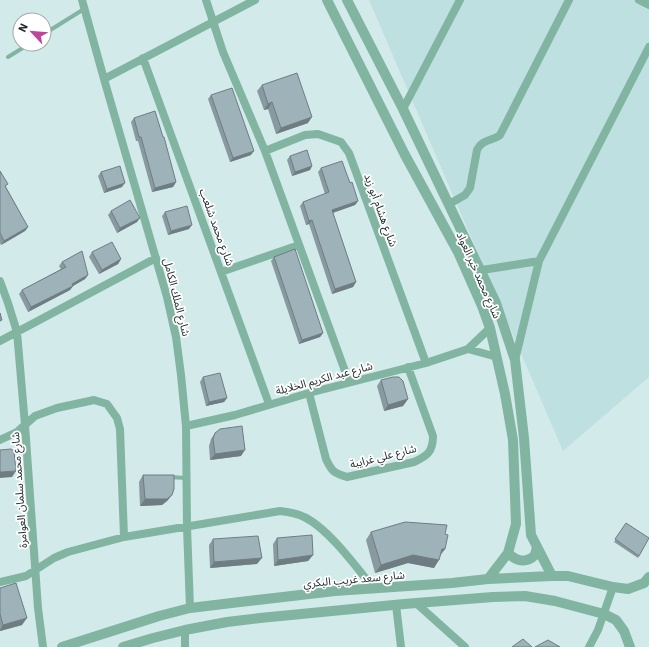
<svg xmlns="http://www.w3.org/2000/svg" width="649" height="647" viewBox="0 0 649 647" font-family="'IBM Plex Sans','Noto Sans Arabic',sans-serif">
	<rect width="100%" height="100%" fill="#d2eaea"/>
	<path fill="#bfe0e1" d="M369 0H649V377L563 451Z"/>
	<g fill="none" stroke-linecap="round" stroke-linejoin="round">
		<path stroke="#81b4a1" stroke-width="4" d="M44 34 84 9
			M8 57 29 44
			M169 477 186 478"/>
		<path stroke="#81b4a1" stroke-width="8" d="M82 0 104 79 167 297 176 337 181 375 186 426 187 527 190 608
			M206 0 223 52 265 151 349 382
			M639 0 649 5
			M143 58 269 404
			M104 79 255 0
			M403 109 460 0
			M265 151 305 135 318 134 341 142 349 153 426 363
			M449 204 465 195 470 188 477 150C482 139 493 141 500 135L569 0
			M482 270 539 261
			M221 272 299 245
			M0 281 8 303 17 332 25 425 38 608 43 647
			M0 341 156 258
			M468 349 497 357
			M515 360 539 261 649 47
			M309 393 326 459C332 472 334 473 347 477L414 462C427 456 433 452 433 436L408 367
			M186 426 235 415 309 393 426 363 468 349 490 328
			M0 440 17 432 35 416 57 408 94 400 107 404 117 418 120 429 124 537
			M0 582 26 576 54 558 68 552 124 537 280 511C288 512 296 513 304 517 328 528 357 568 374 589
			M416 603 465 647
			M396 605 401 647
			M185 647V630
			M589 647 598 630 613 587"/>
		<path stroke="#81b4a1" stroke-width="10" d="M327 0 405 155 458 252 482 306 490 328 505 394 513 440 516 524 508 553 488 579
			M347 0 403 109 496 303 515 360 524 438 531 535 552 576
			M508 553C516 561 526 564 535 555L537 547
			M62 647 159 616 190 608 240 602 335 591 452 583 488 579 552 576H568L613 587 628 589 644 583 649 577
			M123 647 153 638 185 630 227 622 260 618 404 604 493 597 525 596 555 601 604 614 616 620 624 631 630 647"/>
	</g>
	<path fill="#8899a0" d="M262 85 308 123 276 134 268 109 264 110 257 91Z
		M211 95 251 155 230 162 208 99Z
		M134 118 176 182 173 187 152 192 138 141H136L131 122Z
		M290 156 312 166 310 170 292 176 287 160Z
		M321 168 350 183 358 201 355 205 333 213 356 282 353 287 332 294 309 224 306 225 300 206 303 202 325 194 318 172Z
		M0 171 6 187 28 227 25 231 1 245 0 243Z
		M101 172 122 187 104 193 98 176Z
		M111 211 137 222 117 233 108 215Z
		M165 212 189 229 168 235 162 216Z
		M92 252 121 259 118 264 99 274 89 257Z
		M274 257 323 333 320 337 299 344 271 261Z
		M62 262 88 275 85 279 73 286 70 290 28 312 19 294 22 290 61 269 59 266Z
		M203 377 227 398 224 402 206 406 200 382Z
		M381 380 408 399 403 406 384 411 377 386Z
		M215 433 241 456 210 460 209 446 211 439Z
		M143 475 172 495 167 501 162 505 140 506 139 482Z
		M626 523 639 556 638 558 614 542Z
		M371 532 445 534V549L440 555 434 568 408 563 375 573 366 540Z
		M277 538 313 555 308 561 274 566 273 544Z
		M213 539 257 564 210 568 209 545Z
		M0 588 22 625 0 631Z"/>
	<path fill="#6f7d82" d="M272 102 268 109 264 110 268 104Z
		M312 117 308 123 276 134 281 128Z
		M254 151 251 155 230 162 233 158Z
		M312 166 310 170 292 176 295 172Z
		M176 182 173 187 152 192 155 188Z
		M125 183 122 187 104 193 107 189Z
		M358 201 355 205 329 214 332 210Z
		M140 218 137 222 117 233 120 228Z
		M312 220 309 224 306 225 309 221Z
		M192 225 189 229 168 235 171 231Z
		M28 227 25 231 1 245 4 241Z
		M121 259 118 264 99 274 102 270Z
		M88 275 85 279 73 286 70 290 28 312 31 307Z
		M356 282 353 287 332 294 335 289Z
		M323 333 320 337 299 344 302 340Z
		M227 398 224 402 206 406 209 402Z
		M408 399 403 406 384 411 388 405Z
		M245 450 241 456 210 460 215 454Z
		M16 471 12 477 0 478V472Z
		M172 495 167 501 162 505 140 506 145 499Z
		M442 549H445L439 557Z
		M313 555 308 561 274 566 278 560Z
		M413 555 439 560 434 568 408 563 375 573 381 565Z
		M262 558 257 564 210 568 214 562Z
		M27 618 22 625 0 631V630L3 625Z"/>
	<path fill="#9eb2ba" stroke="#6f7d82" d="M297 73 312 117 281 128 272 102 268 104 262 85Z
		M232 88 254 151 233 158 211 95Z
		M155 111 163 137H164L176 182 155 188 141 137H139L134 118Z
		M307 150 312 166 295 172 290 156Z
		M342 161 350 183 352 182 358 201 332 210 356 282 335 289 312 220 309 221 303 202 329 192 321 168Z
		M120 166 125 183 107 189 101 172Z
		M0 171 8 184 5 186 28 227 4 241 0 233Z
		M130 200 140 218 120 228 111 211Z
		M187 206 192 225 171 231 165 212Z
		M112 242 121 259 102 270 92 252Z
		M295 249 323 333 302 340 274 257Z
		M82 251 88 275 72 284 73 286 31 307 22 290 66 267 62 262Z
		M0 313 2 320 0 321Z
		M220 373 227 398 209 402 203 377Z
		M393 377H399L403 381 408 399 388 405 381 380Z
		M242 426 245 450 215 454 213 439 215 433 220 429Z
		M11 449 14 451 16 471 0 472V450Z
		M143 475H174V489L172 495 167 499H145Z
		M405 522 447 525 445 534 448 535 445 549H442L439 560 413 555 381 565 371 532Z
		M626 523 649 538 639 556 615 539Z
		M312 535 313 555 278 560 277 538Z
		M258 536 262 558 214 562 213 539Z
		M16 583 27 618 3 625 0 614V588Z
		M523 639 532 647H512Z
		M548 640 560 647H535Z"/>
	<g text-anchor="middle" stroke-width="3.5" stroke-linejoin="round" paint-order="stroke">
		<g font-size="11" fill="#1f2829" stroke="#fff">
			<text transform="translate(381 210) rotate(70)" y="4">شارع هشام أبو زيد</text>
			<text transform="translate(217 227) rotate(70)" y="4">شارع محمد شلعب</text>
			<text transform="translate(479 275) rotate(66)" y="4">شارع محمد خير العواد</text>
			<text transform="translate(177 297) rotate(76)" y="4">شارع الملك الكامل</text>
			<text transform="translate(324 378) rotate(-15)" y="4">شارع عبد الكريم الخلايلة</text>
			<text transform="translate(383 456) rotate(-14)" y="4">شارع علي غرايبة</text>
			<text transform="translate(19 490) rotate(-94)" y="4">شارع محمد سلمان العوامرة</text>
			<text transform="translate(354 579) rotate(-5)" y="4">شارع سعد غريب البكري</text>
		</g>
	</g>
	<g transform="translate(32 32) rotate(296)"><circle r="19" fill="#ffffff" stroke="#a5a9a9"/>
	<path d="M0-3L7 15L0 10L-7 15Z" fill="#bd469b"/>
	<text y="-6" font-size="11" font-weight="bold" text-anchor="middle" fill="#1f2829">N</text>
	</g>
</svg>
